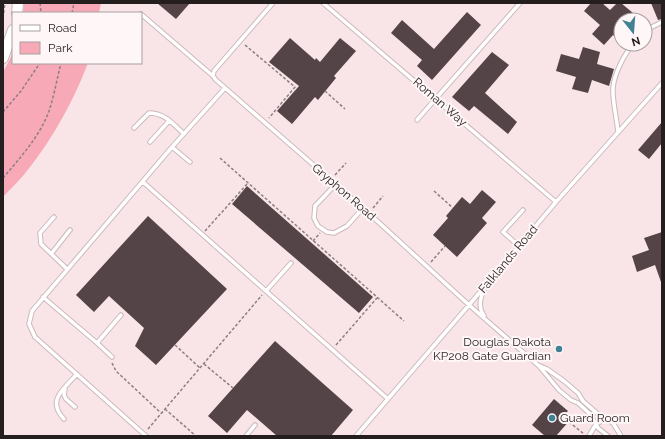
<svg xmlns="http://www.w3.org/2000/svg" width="665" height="439" viewBox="0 0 665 439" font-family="Raleway,sans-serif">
	<rect width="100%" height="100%" fill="#f9e5e8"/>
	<path fill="#f8a9b7" d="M24 3H101L99 13H23Z
		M13 50V63H88C74 100 54 136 30 167 22 178 12 187 3 197V72L11 57Z"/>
	<path fill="#544447" d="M157 3H190L176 19Z
		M591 3H602L610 10 617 3H621L633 13 626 20H621V42L613 35 604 45 592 34 600 25 584 11Z
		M651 3H662V19L658 20Z
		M467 12 481 25 432 80 417 66 422 60 391 33 402 20 434 49Z
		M290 38 315 60 316 58 320 62 340 38 356 51 334 76 336 78 318 100 315 97 292 124 277 111 299 86 269 62Z
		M583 47 600 52 597 64 614 69 609 86 592 80 588 93 572 89 576 77 556 71 561 54 579 59Z
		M492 52 509 65 485 93 517 122 508 134 474 106 469 111 452 97Z
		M662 122V143L649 159 638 150Z
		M247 186 373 297 359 313 232 204Z
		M482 190 496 202 482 218 487 223 457 257 433 235 448 218 446 216 462 197 470 204Z
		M148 216 227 289 156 365 135 346 144 328 109 296 94 312 76 295Z
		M662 232V281L661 282 655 265 637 272 632 256 649 250 644 238Z
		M275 341 353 410 331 436H277L247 410 227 433 208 416Z
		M554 399 568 411 564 415 570 420 556 436H545L532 425Z"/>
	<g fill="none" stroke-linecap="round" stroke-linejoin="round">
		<g stroke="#ccb9bc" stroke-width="5.5">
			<path id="lane" d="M273 3 214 71 213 76 216 80 363 208 469 305 539 366 559 390 571 400 578 403 590 414 598 428 608 436
				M323 3 556 202
				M141 14 213 76
				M645 34 652 27 662 22
				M417 120 520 3
				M134 128 149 113C165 113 173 124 184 134
				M618 132C617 120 612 99 613 88 614 75 624 53 634 44
				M150 142 169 121
				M172 147 190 162
				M143 182 388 399
				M336 184 315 206 314 218 318 226 327 232 334 233 347 226 363 208
				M54 217 40 233 41 244 67 269
				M519 246 503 232 523 210
				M51 254 70 230
				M484 290C480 299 478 307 484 316
				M266 291 291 263
				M43 297 97 343 121 315
				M97 343 112 357
				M540 366 547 369 564 381 578 393 583 401 599 415 613 423 621 436
				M65 389 64 395 66 399 75 407
				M64 419C46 400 64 389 77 374
				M146 436 35 337 29 324 32 311 172 147 225 88
				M246 436 255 425
				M356 436 469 305 556 202 662 83
				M589 436 596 424 606 419"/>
		</g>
		<g stroke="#ccb9bc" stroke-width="12">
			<path id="secondary" d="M17 13 18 3
				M3 58 13 30"/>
		</g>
		<path stroke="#8c7f81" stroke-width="1.5" stroke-dasharray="3 2" stroke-linecap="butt" d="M40 3 41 13
			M72 13 74 3
			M3 18 5 3
			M245 45 295 87 269 118
			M325 91 345 109
			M3 112 21 91 40 63
			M220 158 404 321
			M335 175 346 163
			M3 178C20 158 40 136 49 111 54 96 57 79 61 63
			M434 191 453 208
			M373 208 383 196
			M205 231 248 183
			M313 241 320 233
			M431 262 445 246
			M175 345 200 368
			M336 345 377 298
			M112 363 116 371 161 413
			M204 364 233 388
			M165 409 196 436
			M569 422 584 434
			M148 429 262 295"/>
		<use href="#lane" stroke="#fff" stroke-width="3.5"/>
		<use href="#secondary" stroke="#fff" stroke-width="10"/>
	</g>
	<g fill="#408294" stroke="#fef6f7" stroke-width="1.5">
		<circle cx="559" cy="349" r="4"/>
		<circle cx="552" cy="418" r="4"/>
	</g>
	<g text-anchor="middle" stroke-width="4" stroke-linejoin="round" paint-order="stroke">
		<g font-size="12" fill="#251e1f" stroke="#fef6f7">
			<text transform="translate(440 102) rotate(41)" y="4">Roman Way</text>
			<text transform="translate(344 192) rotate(41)" y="4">Gryphon Road</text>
			<text transform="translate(508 259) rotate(-50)" y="4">Falklands Road</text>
		</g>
		<g font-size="12" fill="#251e1f" stroke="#fef6f7" text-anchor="end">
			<text x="551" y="346">Douglas Dakota<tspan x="551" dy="14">KP208 Gate Guardian</tspan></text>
			<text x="560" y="422" text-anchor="start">Guard Room</text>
		</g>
	</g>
	<rect width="665" height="439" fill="none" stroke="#251e1f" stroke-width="8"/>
	<rect x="12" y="12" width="130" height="52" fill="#fef6f7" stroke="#a7a0a1"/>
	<rect x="20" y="25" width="20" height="6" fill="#ffffff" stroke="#a7a0a1"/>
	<text x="48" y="32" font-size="12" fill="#251e1f">Road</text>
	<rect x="20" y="42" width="20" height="12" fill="#f8a9b7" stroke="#a7a0a1"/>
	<text x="48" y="52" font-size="12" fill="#251e1f">Park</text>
	<g transform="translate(633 32) rotate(163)"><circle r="19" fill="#fef6f7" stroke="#a7a0a1"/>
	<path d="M0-3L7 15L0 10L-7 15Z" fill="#408294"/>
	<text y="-6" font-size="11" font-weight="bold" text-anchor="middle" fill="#251e1f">N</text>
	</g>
</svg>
